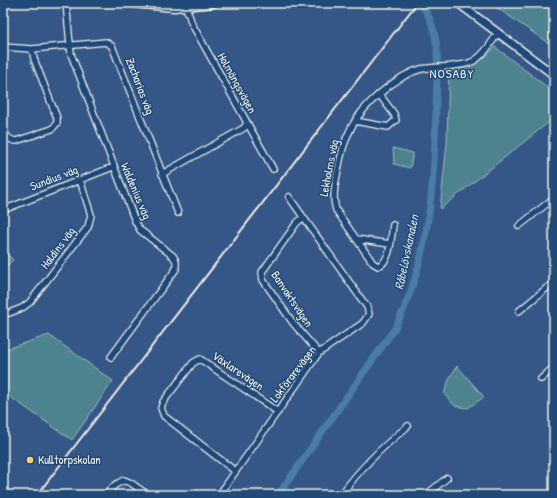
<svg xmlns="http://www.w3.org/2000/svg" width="557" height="498" viewBox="0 0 557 498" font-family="'Patrick Hand',sans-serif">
	<rect width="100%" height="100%" fill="#345787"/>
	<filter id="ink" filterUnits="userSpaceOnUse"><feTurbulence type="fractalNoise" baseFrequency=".025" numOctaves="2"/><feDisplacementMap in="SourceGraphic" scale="8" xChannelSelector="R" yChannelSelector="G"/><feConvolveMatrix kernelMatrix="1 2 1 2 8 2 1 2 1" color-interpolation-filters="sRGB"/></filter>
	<g filter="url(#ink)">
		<path fill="#4e828f" stroke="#a1babc" d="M490 3H554V47Z
			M495 47 551 90 554 103V118L440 209 447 143 449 69C471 68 480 64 495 47Z
			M393 148 413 153 410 168 394 164Z
			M6 253 13 260 3 269V254Z
			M49 335 113 381 72 440 3 392V350Z
			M457 366 484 397 468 408 455 406 444 394 450 377Z"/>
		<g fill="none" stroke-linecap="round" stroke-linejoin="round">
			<path stroke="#487ba6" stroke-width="7" d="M278 495 395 328C430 261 435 177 436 103 437 70 443 30 420 3"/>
			<g stroke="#f4f1e8" stroke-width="8">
				<path id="minor" d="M66 3 71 54 135 221 140 230 173 256 176 261V269L111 357
					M186 7 192 24 273 169
					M3 47 32 49 106 42 112 46 178 213
					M355 121 388 127 396 120 394 114 379 94
					M3 129C6 136 9 140 16 141L52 129 57 123V118L34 59 32 49
					M162 174 244 128 247 123
					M3 210 113 167
					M303 217 296 224 262 272 263 280 293 323 319 353
					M393 225C391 237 391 262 378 266L373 263 336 210C331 194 337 177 340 160 347 126 362 107 389 86 399 79 409 72 421 69 437 66 453 68 469 63 482 59 491 43 498 33
					M519 226 554 198
					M356 239 390 244
					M519 311 554 282
					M9 313 22 308 30 302 88 227 91 215 80 180
					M541 379 554 367
					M235 471 164 416 161 408 163 402 193 363 200 359 278 412
					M105 495 115 485 124 480 131 483 148 495
					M219 495 319 353 363 323 369 314 367 307 289 197
					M341 495C360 468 382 447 408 426
					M426 495 447 478"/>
			</g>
			<g stroke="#f4f1e8" stroke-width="10">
				<path id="tertiary" d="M458 3 554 75"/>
			</g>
			<g stroke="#f4f1e8" stroke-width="11">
				<path id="secondary" d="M132 3 174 7 213 3"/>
			</g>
			<use href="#minor" stroke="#1f4a7a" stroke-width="5.5"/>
			<use href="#tertiary" stroke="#1f4a7a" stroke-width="7"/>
			<use href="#secondary" stroke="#1f4a7a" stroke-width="8"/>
			<path stroke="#f4f1e8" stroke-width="2" d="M37 495 417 3"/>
		</g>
	</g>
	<circle fill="#ffd166" stroke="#1f4a7a" stroke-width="1.5" cx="30" cy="460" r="4"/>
	<g text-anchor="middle" stroke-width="3" stroke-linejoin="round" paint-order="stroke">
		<g font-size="12" fill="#f4f1e8" stroke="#1f4a7a">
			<text transform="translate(237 83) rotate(61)" y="4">Holmängsvägen</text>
			<text transform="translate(140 86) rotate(69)" y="4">Zacharias väg</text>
			<text transform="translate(329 168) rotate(-79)" y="4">Lekholms väg</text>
			<text transform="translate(54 178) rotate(-21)" y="4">Sundius väg</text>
			<text transform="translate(136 191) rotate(67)" y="4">Waldenius väg</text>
			<text transform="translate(58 248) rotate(-53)" y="4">Haldins väg</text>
			<text transform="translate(292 299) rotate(56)" y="4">Banvaktsvägen</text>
			<text transform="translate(238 371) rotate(34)" y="4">Växlarevägen</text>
			<text transform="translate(293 374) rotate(-53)" y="4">Lokförarevägen</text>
		</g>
		<g font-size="12" fill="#f4f1e8" stroke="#1f4a7a" text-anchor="start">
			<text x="38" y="464">Kulltorpskolan</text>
		</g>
		<g font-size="13" letter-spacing="1" fill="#f4f1e8" stroke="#1f4a7a">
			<text x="452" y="78">NOSABY</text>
		</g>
		<g font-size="13" font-style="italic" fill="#dadfde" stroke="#1f4a7a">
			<text transform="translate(406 252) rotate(-78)" y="5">Råbelövskanalen</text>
		</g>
	</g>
	<rect width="557" height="498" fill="none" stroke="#1f4a7a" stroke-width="16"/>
	<rect x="8" y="8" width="541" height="482" fill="none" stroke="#f4f1e8" stroke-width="1.5" filter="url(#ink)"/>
</svg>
